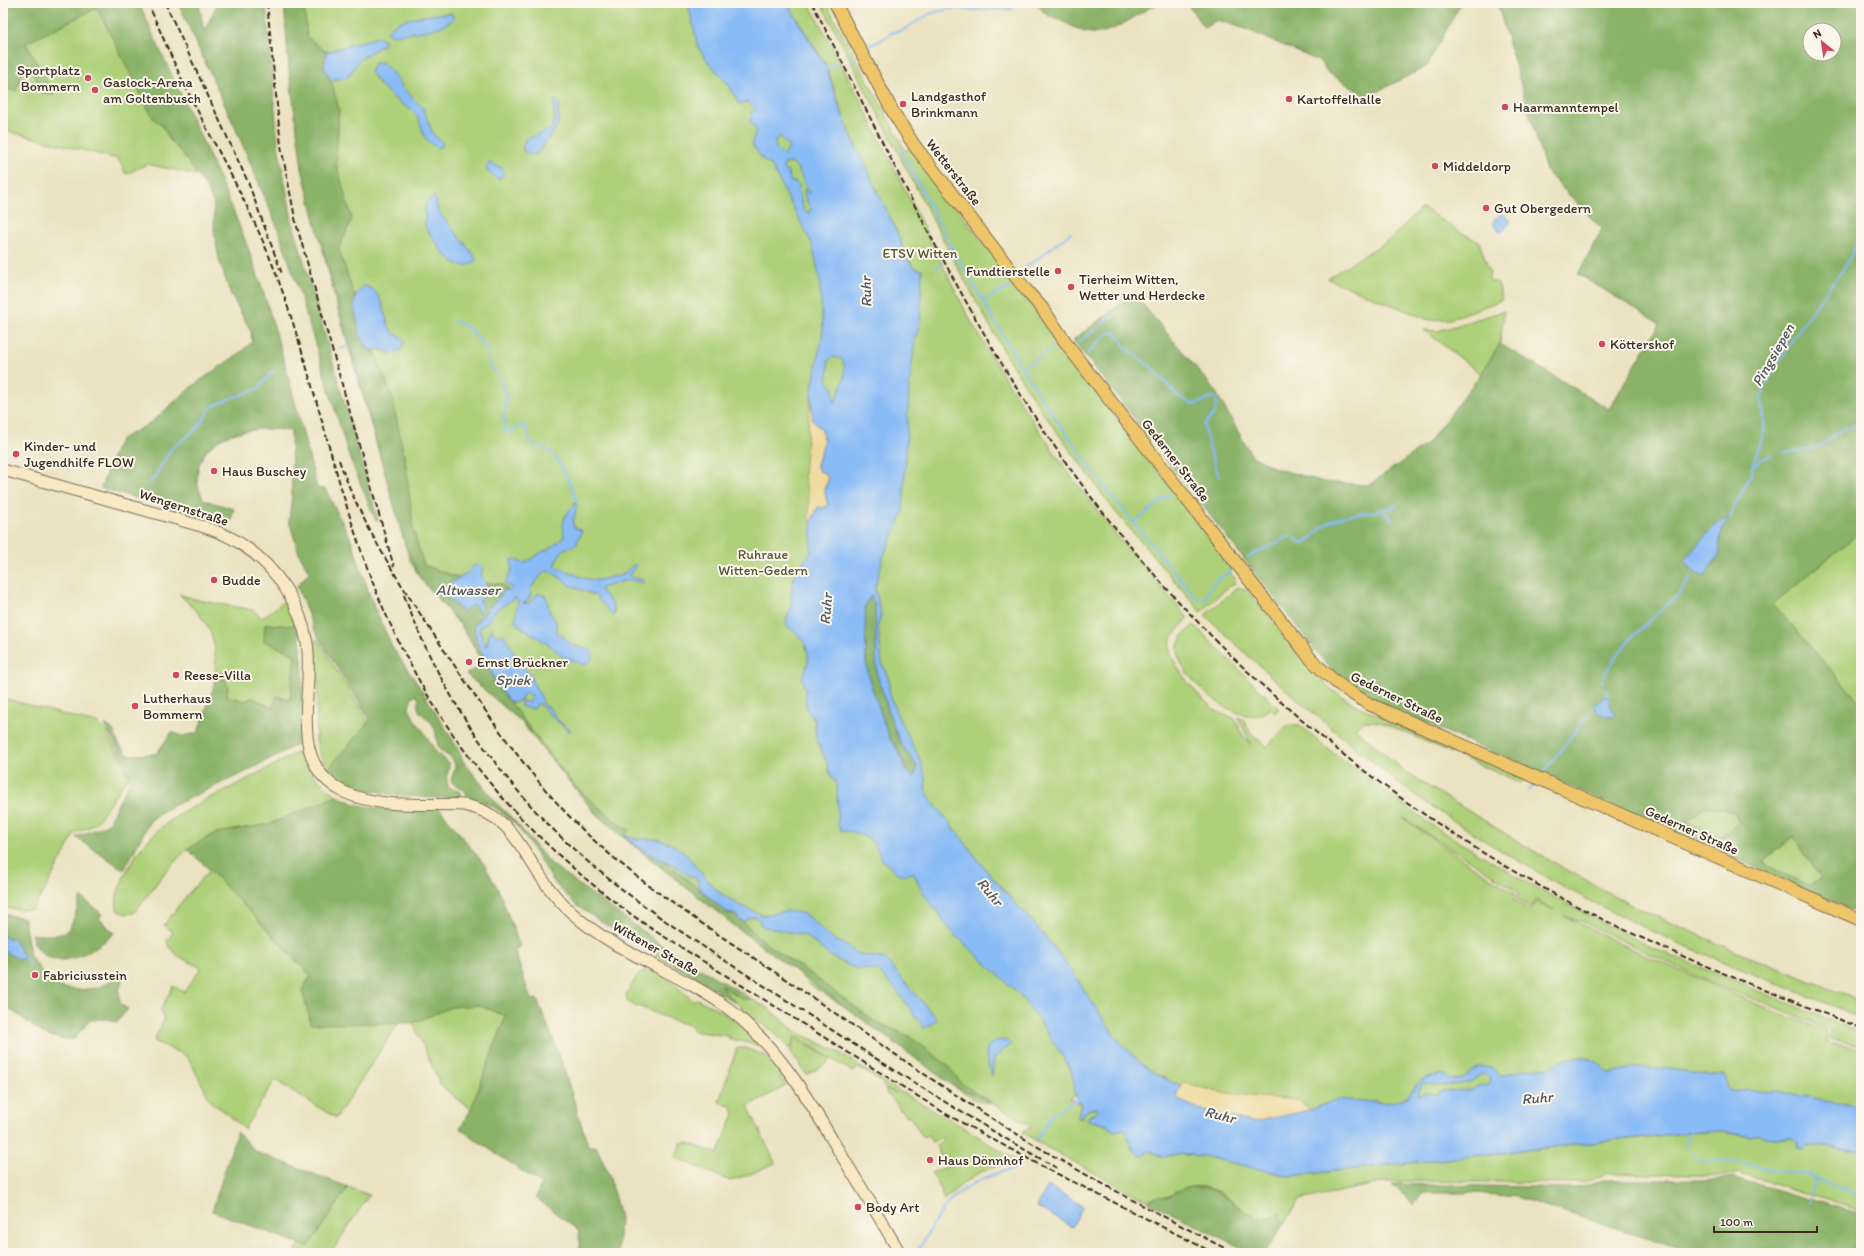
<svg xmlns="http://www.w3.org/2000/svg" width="1864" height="1256" viewBox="0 0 1864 1256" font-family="Itim,sans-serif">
	<rect width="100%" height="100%" fill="#fbf7ec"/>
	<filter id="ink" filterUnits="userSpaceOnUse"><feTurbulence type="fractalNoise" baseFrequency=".025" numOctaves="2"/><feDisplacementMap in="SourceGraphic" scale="8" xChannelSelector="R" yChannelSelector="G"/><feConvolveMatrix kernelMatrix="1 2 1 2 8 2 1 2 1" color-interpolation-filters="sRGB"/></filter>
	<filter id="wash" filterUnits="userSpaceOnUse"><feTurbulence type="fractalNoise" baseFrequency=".012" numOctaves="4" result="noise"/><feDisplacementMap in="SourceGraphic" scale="16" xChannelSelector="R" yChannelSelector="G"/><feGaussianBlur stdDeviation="0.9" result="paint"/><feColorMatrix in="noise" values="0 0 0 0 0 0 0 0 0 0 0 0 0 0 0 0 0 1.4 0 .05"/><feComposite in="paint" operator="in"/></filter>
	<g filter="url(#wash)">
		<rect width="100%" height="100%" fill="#eae2c0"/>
		<path fill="#add078" stroke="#747d4b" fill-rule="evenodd" d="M288 3H691L756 103 792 152 818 201 922 275V270C905 270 901 235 892 222L847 127 826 65 787 3H809L859 98 968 316 999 369 1030 417 1073 479 1117 536 1188 618C1183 625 1172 634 1170 643 1166 661 1203 703 1218 712 1224 715 1230 717 1235 719L1245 739 1251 744 1238 717 1244 720 1250 732 1267 747 1284 728 1291 725H1300L1320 743 1433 826 1540 890 1651 947 1861 1033V1045L1829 1039 1830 1029 1705 980 1583 922 1564 916 1644 955 1773 1011 1826 1030V1043L1861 1048V1113L1498 1085 1406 1106 1316 1108 1310 1110 1308 1109 1075 1087V1095L1070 1099 1081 1104V1118C1084 1112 1089 1107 1097 1109L1098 1112 1089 1116 1088 1120 1108 1125 1114 1131 1123 1129 1129 1137 1131 1149 1150 1151 1164 1157 1175 1154 1203 1156 1289 1176 1683 1133 1723 1131 1743 1135 1759 1133 1766 1137 1775 1138H1792L1798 1143V1148L1803 1149 1807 1145 1861 1151V1211L1738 1172 1725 1176 1609 1173 1585 1183 1391 1181 1299 1200 1285 1222 1282 1221 1280 1213C1246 1231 1234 1190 1203 1187 1185 1185 1182 1191 1168 1196 1165 1197 1162 1196 1159 1197 1155 1197 1151 1200 1147 1201L1048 1148 1022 1132 1032 1126 991 1103 976 1100 953 1086 939 1073 856 1014 810 985 784 961 679 882 595 813 510 708 462 627 420 578 410 561 338 310 302 168ZM1403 818 1519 892 1517 899 1531 907 1537 900 1554 910 1536 902 1531 910 1514 900 1516 894 1469 864Z
			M821 3H826L905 150 910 148 1230 565 1231 575 1235 578V583L1222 592 1201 612 1113 509 1039 407 1010 362 953 259Z
			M97 7 153 118 162 125 170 140 182 153 197 175 147 164 126 174 118 159 3 130 4 89 23 70 33 72 42 93 26 43Z
			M1420 209H1425L1455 229 1479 242 1490 273 1489 278 1490 281 1498 283 1502 300 1450 319 1429 320 1328 279 1329 277 1390 239Z
			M1504 311 1500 344 1481 374 1424 330 1438 331Z
			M1859 533 1861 534V704L1773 604Z
			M1238 587 1247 590 1317 676 1332 690 1356 705 1523 779 1521 783 1381 722 1364 721 1355 728 1408 774 1542 856 1631 905 1735 951 1861 1001V1018C1777 982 1691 952 1610 911 1543 877 1477 838 1415 795 1397 783 1380 768 1363 754 1308 710 1256 664 1205 615Z
			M179 594 197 600 253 610 262 618 286 600 297 624 290 626 266 624 295 655 290 700 273 708 252 698 244 701 226 696 222 673 215 676C217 659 215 636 205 622 198 611 188 603 179 594Z
			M1194 625 1279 709 1275 713 1270 708C1243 737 1172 672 1178 647 1180 637 1187 631 1194 625Z
			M315 639 318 640 369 723 328 769 321 757 316 741 318 679Z
			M3 698 99 724 106 731 129 776 99 819 90 827 75 833 46 888 32 910 3 908Z
			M298 752 302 754C310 772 320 784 337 796L270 824 216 833 187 849 166 871 134 913 126 914 118 911C114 898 119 889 124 877 148 822 195 806 244 781 262 771 280 762 298 752Z
			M1707 806 1734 812 1739 823 1720 837 1685 821Z
			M1795 835 1814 870 1821 878 1809 887 1762 862Z
			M210 870 357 1023 398 1024 336 1118 275 1080 244 1129 228 1114 211 1102 188 1057 154 1041 164 1020 161 1009 173 986 184 992 201 968C189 961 170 955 167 941L173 932 164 925 187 895Z
			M644 971C663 969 681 992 694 1001L696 999C721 1008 744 1026 761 1046L728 1038V1036L692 1031V1026L672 1020 638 1006 636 1007 627 1001 626 995 639 973Z
			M718 984 743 999H752L769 1009 795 1031 838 1052 887 1084 963 1127 1018 1162C1011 1167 1004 1164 997 1166 977 1171 959 1186 944 1200L941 1193 942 1191 931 1173 956 1163 953 1158 943 1162 936 1145 943 1140 941 1137 932 1142 928 1135 923 1138 909 1115 906 1116 902 1110 900 1111 897 1103 896 1104 889 1095H887L885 1089 896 1093 883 1087V1083L857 1067 853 1072 846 1068 795 1036 790 1050 773 1031 750 1016Z
			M478 1005 506 1016 471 1109 441 1086 413 1023 451 1007Z
			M795 1038 830 1059 829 1062 807 1075 791 1052Z
			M737 1048H745L768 1057 786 1086 748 1106 775 1163 748 1175 730 1181 675 1157 681 1143 685 1145 686 1142 718 1154 734 1114 731 1106 719 1102Z
			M348 1187 369 1195 331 1253H295L299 1244 308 1247Z"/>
		<path fill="#8ab268" stroke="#626e43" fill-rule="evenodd" d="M3 3H139C173 81 212 156 243 235 275 317 295 403 317 488L325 489 350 537 370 596 392 647 421 689 457 747 463 761 499 806 511 817 550 863 575 882 667 949 752 999H743L720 985 735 1003 707 984 631 941 577 906 556 885 524 835 514 822 494 807 470 798 461 788 452 783C449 776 458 771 454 762 451 755 441 754 439 748 436 740 437 731 432 724 426 715 414 713 419 699L415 695 411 699 409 708 415 721 422 729 436 752 449 763C449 772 445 778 448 787L460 792V797C438 800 378 795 357 786 346 782 337 775 328 769L370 720 314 630 297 586 309 572 299 553 289 521 292 495 291 431C259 426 211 429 199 465 195 479 198 489 204 500L234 509 229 527 199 516 101 488 114 452 121 439 149 424 195 384 240 353 252 342 251 331 231 295 219 260 214 230V205L207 189 182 153 170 140 162 125 153 118 97 8 26 43 54 95 42 93 33 72 23 70 16 91 4 89 3 91Z
			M178 3H199L204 32 218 3H266L278 145 292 220 378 520 376 521 349 456 300 294 278 229 238 134Z
			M284 3H304L307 37 326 52 324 67 331 80 339 109 336 163 352 219 339 249 358 307 392 397 405 459 414 533 424 565 470 582 502 584 506 589 474 625 476 640 497 685 569 780 588 798 623 827 630 830 624 837 667 863 727 912 737 916 765 943 812 975 874 1021 911 1037 948 1066 962 1084 991 1102 953 1086 741 931 618 833 595 813 541 747 524 724 466 674 477 668 480 661 476 649 462 627 420 578 405 545 315 221 302 168 289 70Z
			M1036 3H1160C1135 12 1111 41 1082 31 1077 29 1073 26 1068 24 1051 16 1048 19 1036 3Z
			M1183 3H1461L1427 66 1367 97 1327 72 1321 62 1248 30 1217 20 1204 28 1188 5Z
			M1497 3H1861V534L1859 533 1773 604 1861 704V914L1367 697 1345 684 1327 665 1073 340 1134 294 1214 389 1252 456 1275 468 1324 482 1369 485 1427 444 1481 374 1500 344 1609 409 1660 324 1578 274 1602 229 1546 171ZM1810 30H1834V54H1810ZM1726 522C1712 543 1730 562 1698 575L1688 566 1714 525ZM1608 696 1611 708 1616 714 1611 717 1599 713 1595 708 1602 698ZM1707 806 1734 812 1739 823 1719 837 1686 822ZM1794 835 1814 870 1821 878 1809 887 1763 862Z
			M871 596 875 605 877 674 892 722 901 744 917 766 914 778C901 769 902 750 890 740L870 682 866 663 865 605Z
			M265 624 290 626 297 624 301 647 303 674 300 743 245 772 164 810 150 821 124 870 76 837 102 827 108 823 130 781 126 766 105 724 113 730 119 744 128 755 156 754 172 732 182 736 198 733 214 686 215 676 222 673 228 686 227 696 244 701 252 698 273 708 276 696 290 700 295 655 264 641Z
			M337 796 355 804 374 808H439L484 864 500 893 520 947 514 949 531 1000 537 999 559 1054 589 1148 596 1146 610 1177 620 1218 618 1253H580L579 1231 536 1198 541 1184 460 1129 471 1109 506 1016 478 1005 451 1007 413 1023 311 1024 302 990 311 976 210 870 187 849 216 833 270 824Z
			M81 897 102 914 99 918 114 933C90 956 44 979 31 934 72 938 69 933 81 897Z
			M3 914 24 918 30 956 39 967 44 978 53 984 62 988 77 990 97 988 124 974 119 991 120 1004 128 1009 117 1022 108 1019 90 1020 74 1039C35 1040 33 1020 3 1006Z
			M237 1132 256 1152 348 1187 308 1247 212 1211Z
			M1732 1177 1861 1214V1253H1697L1516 1197 1476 1193H1424L1421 1195 1414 1205 1392 1184 1577 1188 1590 1185 1603 1180H1718Z
			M1203 1187C1225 1191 1238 1211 1257 1218 1264 1220 1274 1217 1281 1213L1282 1221 1285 1222 1265 1253H1252L1147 1201 1159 1196 1167 1197 1183 1188Z"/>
		<path fill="#eeda9e" stroke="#94825e" d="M811 395 813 421 822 430 824 442 817 465 818 470 827 474 828 481 824 489 828 505 824 508 818 507 812 520 809 522V500L804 475Z
			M1184 1082 1213 1091 1259 1097 1298 1100 1310 1110C1293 1115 1271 1122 1253 1122 1236 1122 1187 1109 1176 1097 1177 1090 1179 1086 1184 1082Z"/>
		<path fill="#89bbf6" stroke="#62728a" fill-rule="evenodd" d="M688 3H787L825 65 847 127 892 222C901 236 905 270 922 270L920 324 915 338 909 389 903 513 883 557 875 588 881 615 878 625 882 664 889 680V692L898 717 921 761 926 781 925 789 934 804C951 824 967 845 983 866 1010 899 1041 929 1066 963 1100 1010 1122 1065 1180 1085L1176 1097 1180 1101 1209 1113 1253 1122 1310 1110 1338 1099 1388 1103 1408 1097C1419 1080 1424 1075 1445 1075L1449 1080 1463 1078 1480 1066 1491 1068 1500 1076 1525 1069 1552 1067C1562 1057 1585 1054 1597 1062 1602 1066 1605 1072 1611 1074 1642 1060 1692 1074 1725 1076L1729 1091 1749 1089 1765 1092 1776 1090 1824 1101 1861 1106V1151L1807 1145 1803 1149 1798 1148V1143L1792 1138C1782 1137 1767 1141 1759 1133L1751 1136 1723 1131 1683 1133 1289 1176 1203 1156 1175 1154 1164 1157 1150 1151 1140 1156C1128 1146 1132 1141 1123 1129L1114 1131 1107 1125 1088 1120 1089 1116 1098 1112 1097 1109C1089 1107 1084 1112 1081 1118H1078L1081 1104 1078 1102 1075 1095 1074 1082 1070 1068 1039 1020 1018 993 953 933 922 891 914 874 912 873 903 875 897 873 883 861 872 841 868 838 853 832 842 831 838 826 837 785 829 771 827 762 816 739 815 721 806 708 805 690 802 677C815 654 806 640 787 626 784 618 791 613 791 606 793 578 790 574 811 553L812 520 818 507 824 508 828 505 824 489 828 481 827 475 818 470 817 465 824 442 822 430 813 421 811 395 823 330 819 275 812 244 771 165 763 160 752 144 756 129 750 121 751 112 756 110 748 102 739 104 729 85 708 62 698 47ZM780 136 789 148 785 154C778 154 775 148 775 141ZM792 163C802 170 801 181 810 190L808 194 807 190 804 189 805 198 811 209 808 214C802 211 800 196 798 189L800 186 795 182H791L788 172 784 170 783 168 785 164ZM832 357 842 359C849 372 840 390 835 402L833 396 834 389 827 381 829 369 828 361ZM871 596 875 605 877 674 892 722 901 744 917 766 914 778C901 769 902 750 890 740L870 682 866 663 865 605ZM1483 1074 1488 1076 1490 1080 1488 1085 1478 1086 1472 1090 1442 1091 1435 1095 1425 1092 1418 1096 1417 1095 1420 1086 1425 1083 1441 1086 1461 1084 1472 1081 1478 1076Z
			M451 13 454 18C441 32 409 33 391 35L387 32C395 16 435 15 451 13Z
			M377 37 384 39V44L360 59 348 77 331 80 324 67 326 52Z
			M381 62 386 66 398 79 402 87 423 108 433 134 442 142 443 146 438 148C418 138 426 129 415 114 410 108 401 104 395 99 386 91 377 82 370 72L374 63Z
			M556 99 559 102 558 125 536 155H532L523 151V146L525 140C532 136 544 133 549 129 559 123 551 108 556 99Z
			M489 163 502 168C505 174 503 177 498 179L488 172 486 166Z
			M434 196 436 200 438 211 474 255 476 261 466 266 457 264 444 254 425 227V204Z
			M1502 213 1511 222 1501 233 1495 227 1493 221Z
			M364 286C384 289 383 316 391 330 395 336 402 336 405 341L401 350 391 354 380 349 370 351 360 335 354 306 356 294Z
			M576 502C578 506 573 519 573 526L582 531 576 545 564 549 556 560V567C578 573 589 587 613 576 623 578 626 571 633 565H637L629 575 631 577 643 580 644 581 643 583 628 580 601 588V591L612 603 615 614 613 616 596 596 570 585 552 572 545 571 531 588V594L527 602 523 603 528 604 538 593 546 596 550 612 556 622 557 632 574 646 588 648 593 653C593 659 590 662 584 665L561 656 551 646 518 625 515 621 518 601 515 598 493 613 490 621 481 626 480 631 486 647 491 627 494 634 497 636 502 634 505 636C513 650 519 667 533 676L532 681 542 698 543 705 549 707 559 721 571 730 569 732 538 703 534 709 522 707 520 704 524 701 528 703 532 696 526 692 521 698 522 700 514 703 508 700 497 685 476 640 474 625 506 589 509 591 513 587 507 586 505 583 512 569 511 560 516 559 520 562 525 563 545 550H548L564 537C563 529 562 519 568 512 571 508 574 507 576 502Z
			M1729 517C1721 530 1718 538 1720 553L1705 575H1698L1688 566 1685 560 1688 556 1714 525Z
			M477 564 483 569 481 575 487 585 480 601 482 609 477 613V608L472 605 463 612 448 598 446 590C452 580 456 581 464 575 470 572 471 567 477 564Z
			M1608 696 1611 707 1616 714 1615 716C1607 718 1598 714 1594 706L1602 698Z
			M626 836 637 839H658L671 844 684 852 714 888 723 895 741 906 762 915 788 911 802 913 811 919 828 936 836 941 843 943 856 953 885 959 937 1019 933 1024 924 1028 897 991 878 971 854 968 830 956 810 939 804 935 764 927 761 925C758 914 751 915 744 922L739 920 737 916 727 912 721 908 699 888 697 880 693 876H689L676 866 653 856 627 840Z
			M3 936 14 940 25 958 19 959 3 951Z
			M999 1040 1007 1041 1011 1044 994 1058 992 1076C988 1061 978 1046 999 1040Z
			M1048 1186 1083 1206 1072 1227 1037 1207Z"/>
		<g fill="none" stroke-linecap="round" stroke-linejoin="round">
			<path stroke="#89bbf6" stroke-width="2" d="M1111 3 1115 5
				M1131 6 1134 3
				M865 47 880 41 891 33 903 30 931 13 955 8 969 10 1014 9
				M849 57 854 54
				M825 69 838 62
				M900 148 955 253 953 259 958 258 1022 368 1047 406 1103 485 1195 597 1200 600 1207 599C1207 585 1220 578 1230 571
				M937 268 943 264
				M1024 269 1071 233
				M983 301 1010 287
				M454 321 469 328 487 349 491 365 501 380V385L507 393 504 401 507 404 503 417 506 424 504 432H511L520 426H526C529 431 527 436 530 441 535 449 542 446 549 451 559 457 574 491 577 502
				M1102 324 1112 316
				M1078 342 1095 330
				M339 349 349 346
				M1087 354 1106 334 1115 332 1127 349 1150 366 1178 396 1190 403 1196 404 1214 397
				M1022 368 1054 347
				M1217 398 1215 413 1204 425 1209 447 1219 477
				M1784 453 1819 447 1841 430 1861 424
				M1752 467 1762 459 1772 456
				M149 483 154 478 171 449 193 432 202 422 210 408 226 400 258 389 273 371
				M1383 512 1393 520
				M1729 517 1751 475 1752 468 1764 432V416L1760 400 1767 382 1803 323 1844 268 1861 238
				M1133 523 1170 494
				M1248 557 1290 536H1293L1301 543C1309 542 1315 535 1320 529 1324 525 1334 520 1339 518 1358 511 1377 515 1397 505
				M1602 682 1606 672 1621 650 1633 636 1680 593 1690 578
				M1605 690 1608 696
				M1592 709 1594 706
				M1545 771 1588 714
				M1528 790 1537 785
				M25 958 30 965
				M1037 1139 1051 1115 1079 1097
				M1688 1146 1686 1140 1690 1130
				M1692 1153 1702 1161H1737L1776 1171 1806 1174 1835 1187 1848 1189 1851 1192 1861 1196
				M1812 1194 1815 1181 1813 1177
				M1809 1203 1811 1198
				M916 1253C927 1237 940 1209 954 1197 966 1187 981 1179 995 1174 1004 1170 1013 1172 1020 1164"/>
		</g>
	</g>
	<g filter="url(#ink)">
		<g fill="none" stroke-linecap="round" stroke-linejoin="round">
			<g stroke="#786a57" stroke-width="13">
				<path id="secondary" d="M3 470 194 524C212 529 229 535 244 546 276 567 301 605 307 643 315 693 285 763 344 792 380 809 425 803 464 805 506 813 518 842 539 874 549 889 559 902 572 913 618 955 680 972 729 1009 777 1046 807 1096 837 1148 859 1183 880 1218 900 1253"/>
			</g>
			<g stroke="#786a57" stroke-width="14">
				<path id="primary" d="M835 3 893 112 914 145 1026 290 1042 308 1071 350 1310 658C1329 678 1345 690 1369 704L1861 920"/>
			</g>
			<use href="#secondary" stroke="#f8e8c3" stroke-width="11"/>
			<use href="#primary" stroke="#eec569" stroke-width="12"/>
			<path stroke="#3b2a1e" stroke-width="2" stroke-dasharray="6 3" stroke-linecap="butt" d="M148 3C159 29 171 56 183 82 214 145 250 205 275 271 310 364 330 462 363 556 418 714 514 834 652 929L946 1114 1038 1164 1214 1253
				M165 3 248 182 282 274
				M267 3 281 146 296 223 394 567
				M812 3C878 131 940 264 1016 387 1144 596 1332 772 1547 890 1647 946 1755 986 1861 1028
				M339 460C363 530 405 591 446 653 489 716 530 779 585 832 646 890 719 934 788 981 875 1040 960 1101 1050 1154 1110 1189 1172 1221 1234 1253
				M404 595C443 703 515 804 604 875 663 923 728 962 792 1004 879 1061 966 1117 1057 1168"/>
		</g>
	</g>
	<g fill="#d1495b" stroke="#fbf7ec" stroke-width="1.5">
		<circle cx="88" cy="78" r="4"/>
		<circle cx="95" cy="90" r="4"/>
		<circle cx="1289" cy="99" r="4"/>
		<circle cx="903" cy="104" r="4"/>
		<circle cx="1505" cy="107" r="4"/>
		<circle cx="1435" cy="166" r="4"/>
		<circle cx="1486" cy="208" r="4"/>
		<circle cx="1058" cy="271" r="4"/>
		<circle cx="1071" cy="287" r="4"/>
		<circle cx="1602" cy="344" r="4"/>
		<circle cx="16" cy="454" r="4"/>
		<circle cx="214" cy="471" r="4"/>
		<circle cx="214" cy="580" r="4"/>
		<circle cx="469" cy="662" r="4"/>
		<circle cx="176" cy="675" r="4"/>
		<circle cx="135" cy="706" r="4"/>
		<circle cx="35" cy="975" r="4"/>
		<circle cx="930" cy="1160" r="4"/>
		<circle cx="858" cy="1207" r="4"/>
	</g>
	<g text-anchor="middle" stroke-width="4" stroke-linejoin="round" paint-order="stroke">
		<g font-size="14" fill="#3b2a1e" stroke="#fbf7ec" text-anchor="start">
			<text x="80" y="75" text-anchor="end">Sportplatz<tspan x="80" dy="16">Bommern</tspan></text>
			<text x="103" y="87">Gaslock-Arena<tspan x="103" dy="16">am Goltenbusch</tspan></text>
			<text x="911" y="101">Landgasthof<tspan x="911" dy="16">Brinkmann</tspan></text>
			<text x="1297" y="104">Kartoffelhalle</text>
			<text x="1513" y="112">Haarmanntempel</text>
			<text x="1443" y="171">Middeldorp</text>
			<text x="1494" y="213">Gut Obergedern</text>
			<text x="1050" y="276" text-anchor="end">Fundtierstelle</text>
			<text x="1079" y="284">Tierheim Witten,<tspan x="1079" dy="16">Wetter und Herdecke</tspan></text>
			<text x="1610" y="349">Köttershof</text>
			<text x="24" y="451">Kinder- und<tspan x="24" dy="16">Jugendhilfe FLOW</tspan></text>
			<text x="222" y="476">Haus Buschey</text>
			<text x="222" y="585">Budde</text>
			<text x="477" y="667">Ernst Brückner</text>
			<text x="184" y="680">Reese-Villa</text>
			<text x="143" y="703">Lutherhaus<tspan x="143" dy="16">Bommern</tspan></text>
			<text x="43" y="980">Fabriciusstein</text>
			<text x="938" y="1165">Haus Dönnhof</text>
			<text x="866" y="1212">Body Art</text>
		</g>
		<g font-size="14" fill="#3b2a1e" stroke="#fbf7ec">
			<text transform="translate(954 172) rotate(52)" y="5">Wetterstraße</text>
			<text transform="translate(1176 460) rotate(52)" y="5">Gederner Straße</text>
			<text transform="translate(184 507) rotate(18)" y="5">Wengernstraße</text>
			<text transform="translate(1397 697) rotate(26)" y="5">Gederner Straße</text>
			<text transform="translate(1692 830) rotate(24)" y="5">Gederner Straße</text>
			<text transform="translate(656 948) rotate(29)" y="5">Wittener Straße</text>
		</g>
		<g font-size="14" fill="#585434" stroke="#fbf7ec">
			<text x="920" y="258">ETSV Witten</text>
			<text x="763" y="559">Ruhraue<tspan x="763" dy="16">Witten-Gedern</tspan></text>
		</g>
		<g font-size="15" font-style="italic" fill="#52565f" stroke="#fbf7ec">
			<text transform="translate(866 292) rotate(-92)" y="5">Ruhr</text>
			<text transform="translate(1773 355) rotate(-60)" y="5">Pingsiepen</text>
			<text x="468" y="595">Altwasser</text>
			<text transform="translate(826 609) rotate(-85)" y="5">Ruhr</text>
			<text x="513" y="685">Spiek</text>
			<text transform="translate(990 892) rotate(50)" y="5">Ruhr</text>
			<text transform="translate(1537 1098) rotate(-5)" y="5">Ruhr</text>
			<text transform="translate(1220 1115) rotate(14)" y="5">Ruhr</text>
		</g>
	</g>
	<rect width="1864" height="1256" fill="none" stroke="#fbf7ec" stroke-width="16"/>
	<g transform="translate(1822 42) rotate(330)"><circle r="19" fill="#fbf7ec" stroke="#aea59a"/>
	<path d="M0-3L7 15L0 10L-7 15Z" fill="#d1495b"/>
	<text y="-6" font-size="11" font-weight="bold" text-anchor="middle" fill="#3b2a1e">N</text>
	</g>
	<path d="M1714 1226v6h103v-6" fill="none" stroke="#3b2a1e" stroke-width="2"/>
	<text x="1720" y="1226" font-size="12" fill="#3b2a1e" stroke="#fbf7ec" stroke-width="3" paint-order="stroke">100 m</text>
</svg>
